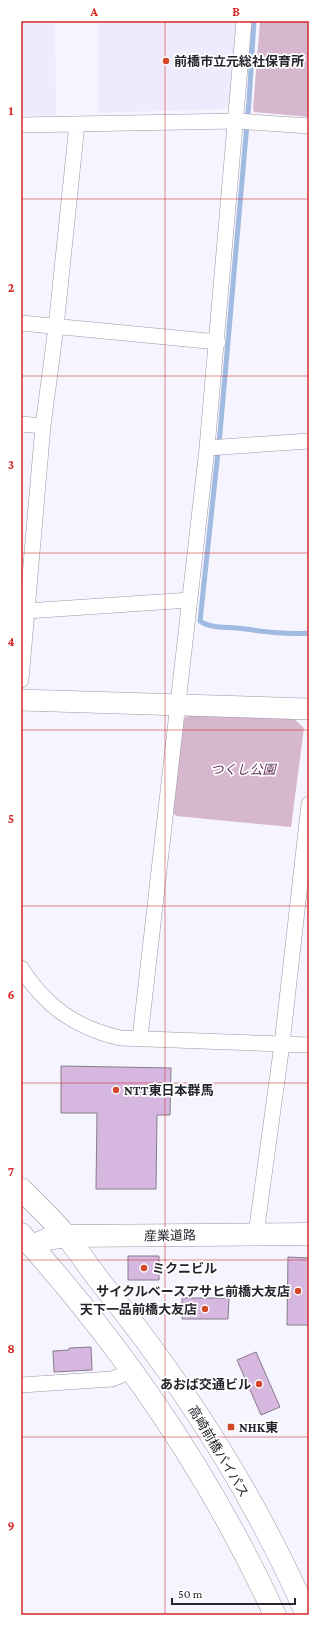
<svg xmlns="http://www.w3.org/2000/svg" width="330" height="1636" viewBox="0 0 330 1636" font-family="'Crimson Pro','Noto Sans JP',serif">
	<rect width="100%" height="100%" fill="#f6f4fe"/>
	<path fill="#efeafd" d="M55 21 56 115 21 116V24Z
		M98 21H236L231 102 223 109 98 113Z"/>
	<path fill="#d7b7ce" d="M260 21H309V117L254 112 253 109Z
		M188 715 293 718 304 728 291 827 176 816 169 808 180 723Z"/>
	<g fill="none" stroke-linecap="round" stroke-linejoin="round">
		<path stroke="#a0bae2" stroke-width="5" d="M254 21 249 101 220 433 200 621C209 628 225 627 237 628 261 631 285 635 309 633"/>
	</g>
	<path fill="#d5b7e0" stroke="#867c8a" d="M61 1066 171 1068 170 1115H157L156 1189H96L97 1113H61Z
		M128 1256H159V1280H128Z
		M288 1257 309 1258V1325H287Z
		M182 1298H229L228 1319H182Z
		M91 1347 92 1370 54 1372 53 1351 69 1350V1348Z
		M256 1352 280 1407 261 1415 237 1360Z"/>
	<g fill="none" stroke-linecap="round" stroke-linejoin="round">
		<g stroke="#9a96a6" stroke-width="16">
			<path id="street" d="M21 125 236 121 309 126
				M21 323 218 342
				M21 424 43 426
				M207 448 309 441
				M26 611 190 600
				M21 680 43 426 56 327 77 124
				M21 968C45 1006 76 1028 120 1038L309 1045
				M140 1038 207 448 244 21
				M256 1234 282 1044 309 804
				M21 1385 112 1379 122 1375 130 1370"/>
		</g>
		<g stroke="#9a96a6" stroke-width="22">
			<path id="secondary" d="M21 700 309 709"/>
		</g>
		<g stroke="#9a96a6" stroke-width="23">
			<path id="primary" d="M32 1246 48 1239 67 1236 309 1234"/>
		</g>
		<g stroke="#9a96a6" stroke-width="23">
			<path id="highway" d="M21 1189C36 1204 53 1220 67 1237 78 1250 88 1266 99 1280 182 1382 254 1494 307 1615
				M21 1234C123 1347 211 1476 275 1615"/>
		</g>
		<use href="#street" stroke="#fff" stroke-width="15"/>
		<use href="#secondary" stroke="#fff" stroke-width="21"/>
		<use href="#primary" stroke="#fff" stroke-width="22"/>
		<use href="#highway" stroke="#fff" stroke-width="22"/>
	</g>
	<path fill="none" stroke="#d62828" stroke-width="1" stroke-opacity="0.55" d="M165 21V1615M21 199H309M21 376H309M21 553H309M21 730H309M21 906H309M21 1083H309M21 1260H309M21 1437H309"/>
	<g fill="#d24828" stroke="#fff" stroke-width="1.5">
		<circle cx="166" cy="61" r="4"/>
		<circle cx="116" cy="1090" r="4"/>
		<circle cx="144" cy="1268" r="4"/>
		<circle cx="298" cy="1291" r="4"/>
		<circle cx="205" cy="1309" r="4"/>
		<circle cx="259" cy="1384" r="4"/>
		<rect x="227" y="1423" width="8" height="8" rx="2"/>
	</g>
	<g text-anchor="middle" stroke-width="3.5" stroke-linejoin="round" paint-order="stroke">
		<g font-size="13" font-weight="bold" fill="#27252c" stroke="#fff" text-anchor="start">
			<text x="174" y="66">前橋市立元総社保育所</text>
			<text x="124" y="1095">NTT東日本群馬</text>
			<text x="152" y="1273">ミクニビル</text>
			<text x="290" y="1296" text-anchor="end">サイクルベースアサヒ前橋大友店</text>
			<text x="197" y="1314" text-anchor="end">天下一品前橋大友店</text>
			<text x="251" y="1389" text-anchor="end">あおば交通ビル</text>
			<text x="239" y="1432">NHK東</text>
		</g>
		<g font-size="13" font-style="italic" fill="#632f58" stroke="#fff">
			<text x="243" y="774">つくし公園</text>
		</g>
		<g font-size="13" fill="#27252c" stroke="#fff">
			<text transform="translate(170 1235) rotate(-1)" y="5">産業道路</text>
			<text transform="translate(219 1451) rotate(59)" y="5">高崎前橋バイパス</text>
		</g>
	</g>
	<rect width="330" height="1636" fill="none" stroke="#ffffff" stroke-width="44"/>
	<path d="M172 1598v6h123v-6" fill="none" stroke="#27252c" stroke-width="2"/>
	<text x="178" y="1598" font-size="12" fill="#27252c" stroke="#ffffff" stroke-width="3" paint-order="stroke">50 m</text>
	<rect x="22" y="22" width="286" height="1592" fill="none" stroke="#d62828" stroke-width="1.5"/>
	<g font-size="13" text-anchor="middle" font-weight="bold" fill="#d62828">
		<text x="94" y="16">A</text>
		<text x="236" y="16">B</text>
		<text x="11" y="115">1</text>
		<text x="11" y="292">2</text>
		<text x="11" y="469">3</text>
		<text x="11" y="646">4</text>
		<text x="11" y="823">5</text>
		<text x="11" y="999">6</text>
		<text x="11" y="1176">7</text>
		<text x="11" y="1353">8</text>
		<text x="11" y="1530">9</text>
	</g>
</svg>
